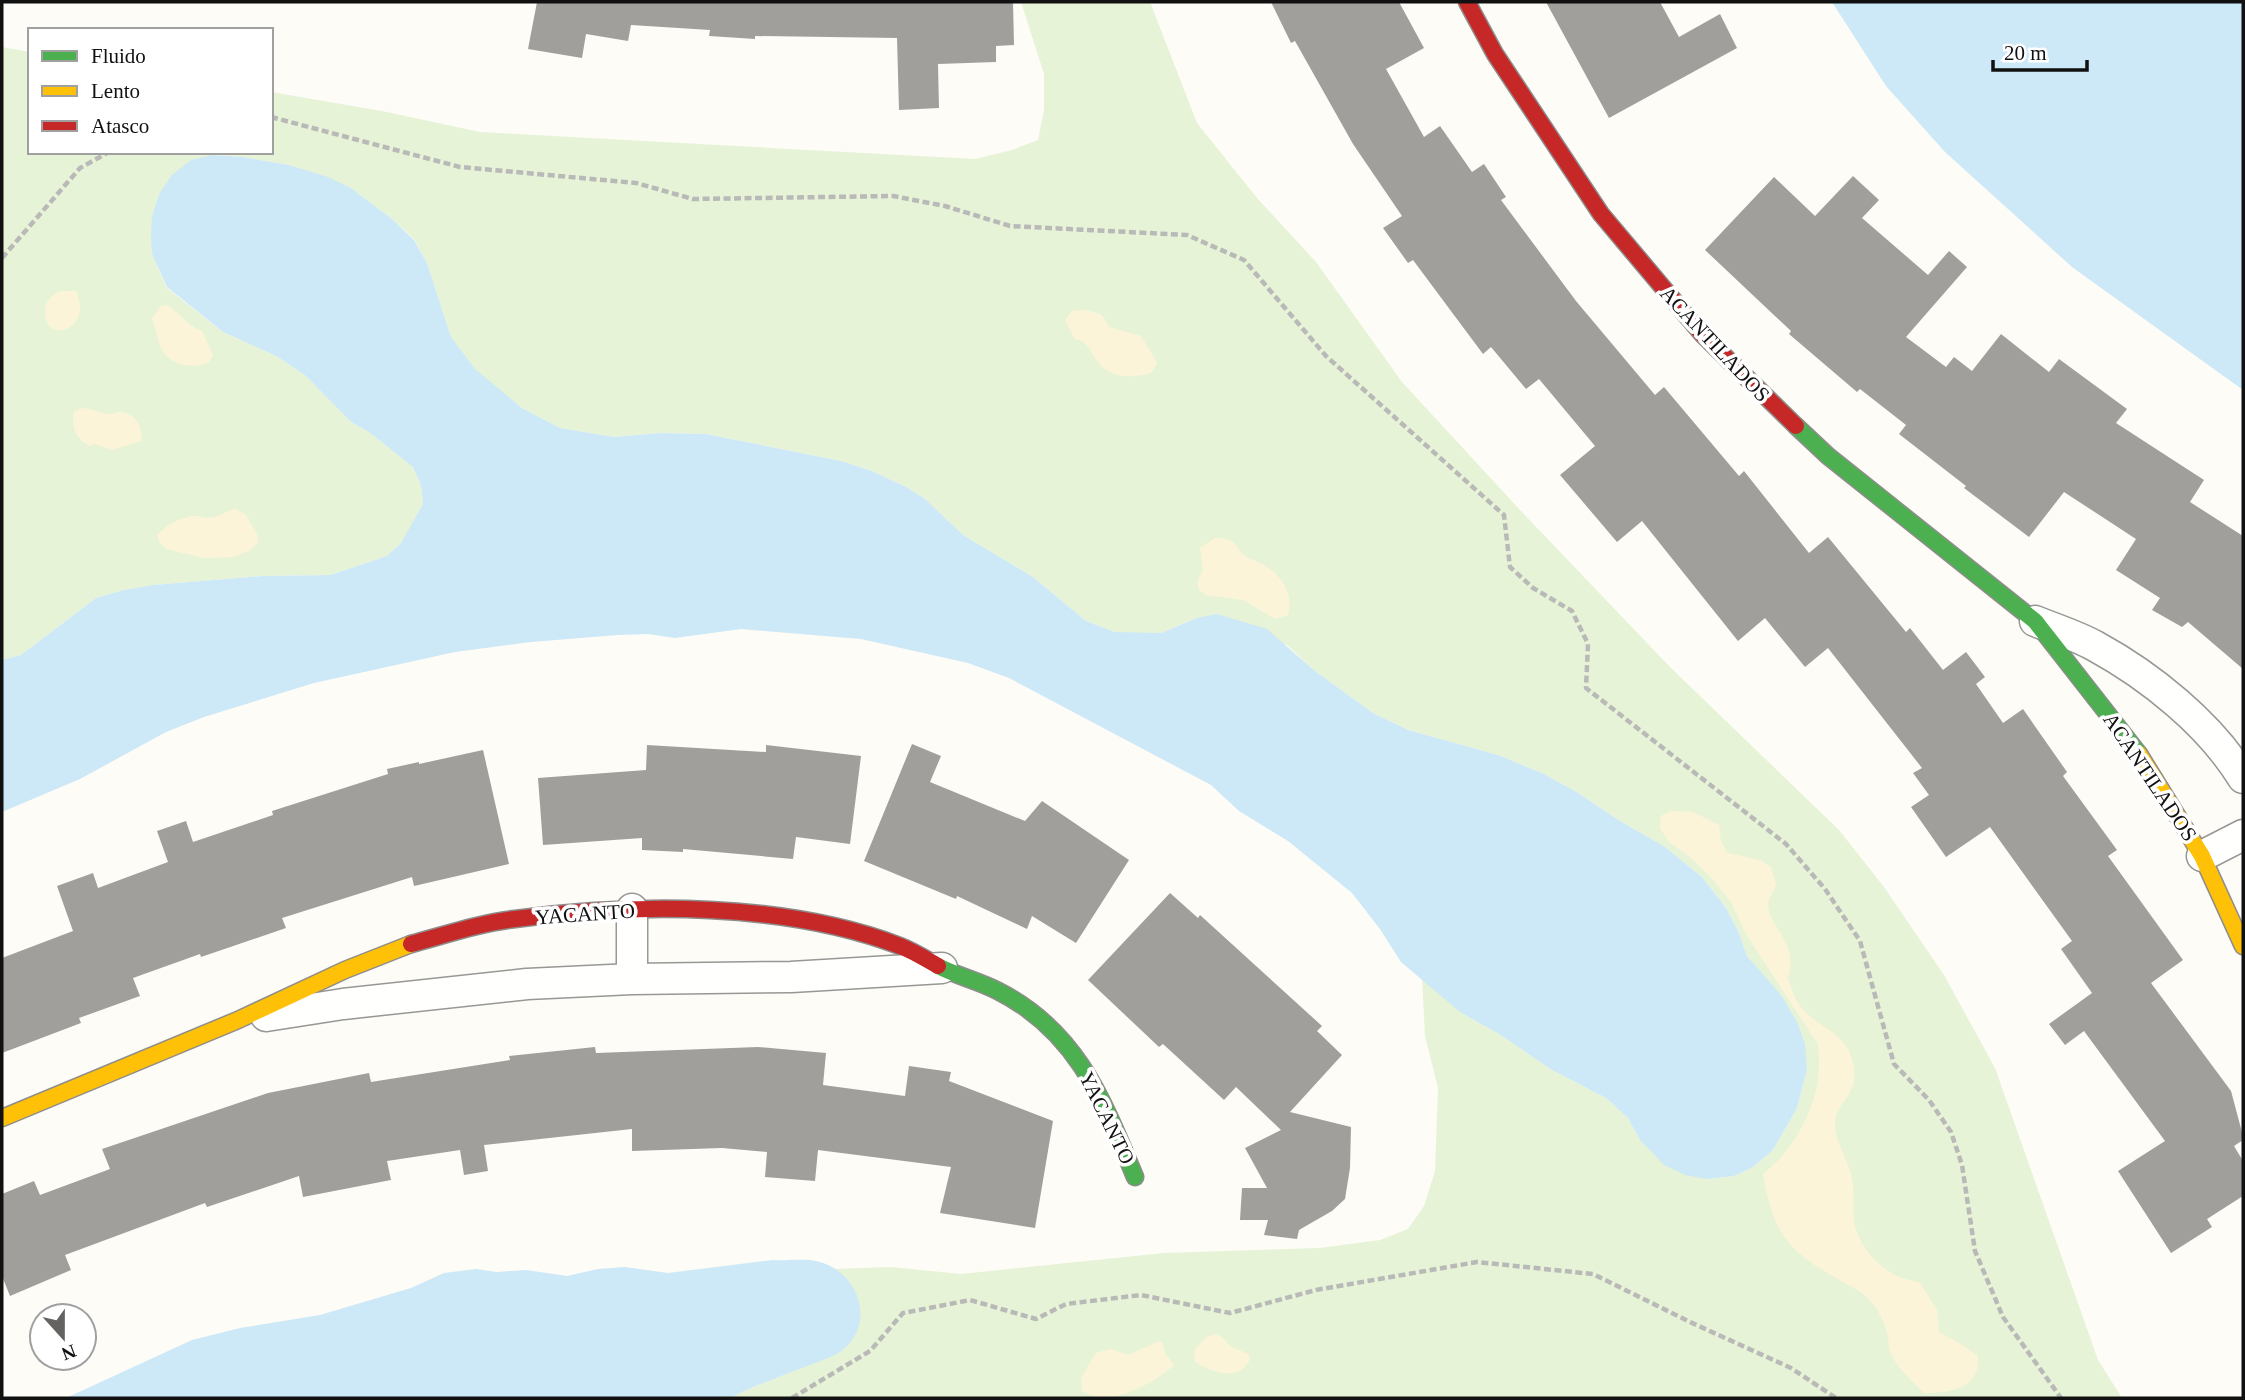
<svg xmlns="http://www.w3.org/2000/svg" width="2245" height="1400" viewBox="0 0 2245 1400" font-family="'Times New Roman',serif">
	<rect width="100%" height="100%" fill="#fdfcf7"/>
	<path fill="#e7f3d7" d="M1021 2H1150L1197 123 1257 198 1316 262 1402 382 1520 510 1670 667 1839 830 1884 887 1944 975 1995 1068 2098 1360 2122 1398H731L744 1391 839 1352 852 1339 847 1279 833 1269 891 1267 961 1274 1164 1253 1319 1248 1380 1240 1408 1229 1424 1206 1435 1171 1438 1088 1425 1036 1422 978 1460 1012 1499 1034 1552 1070 1606 1098 1628 1118 1640 1140 1707 1179 1734 1176 1753 1167 1773 1150 1797 1108 1807 1069 1762 974 1747 956 1738 931 1726 908 1702 877 1665 847 1620 821 1575 791 1542 773 1498 755 1408 730 1373 713 1315 671 1287 645 1197 618 1161 633 1140 634 1115 632 1086 621 1033 577 963 535 924 498 906 487 872 471 841 461 706 434 660 433 614 437 560 428 522 408 475 370 451 337 427 263 414 239 392 219 351 188 289 165 243 157 212 155 159 194 152 216V254L167 288 223 332 278 357 306 376 351 422 369 432 413 467 421 485 423 504 415 521 401 543 387 556 330 575 262 576 153 585 124 590 96 598 21 655 2 660V47L30 52V152H271V92L382 111 480 132 975 159 1012 150 1038 140 1044 110V74Z"/>
	<path fill="#fcf4d9" d="M61 291H76C94 329 45 347 45 311 46 300 51 295 61 291Z
		M167 305C182 314 184 324 202 331L213 355 209 362C192 370 168 365 160 346 157 337 155 327 152 318L161 306Z
		M1087 310 1102 315 1109 327 1141 336 1157 363 1151 373C1134 378 1110 379 1098 362 1090 353 1089 341 1075 339L1065 320 1072 311Z
		M82 408C92 408 100 414 110 414 114 414 117 412 121 412 135 413 144 428 141 441L112 450 95 444 90 446C76 439 71 428 74 412Z
		M236 509 246 515 258 536V542L251 550 233 557 204 558 167 549 160 543 157 535C166 525 184 515 198 516 204 517 208 519 215 517 223 515 227 510 236 509Z
		M1215 538C1242 539 1232 548 1247 557 1253 561 1261 562 1267 567 1284 578 1293 595 1288 615L1275 619 1243 600 1205 595 1198 588V580L1203 570 1200 548Z
		M1671 811 1693 812 1719 825 1721 842 1728 853 1760 860 1771 867 1776 884C1775 890 1771 894 1769 899 1762 922 1801 942 1788 978 1791 986 1793 995 1798 1003 1812 1026 1844 1030 1852 1059 1862 1097 1836 1099 1835 1123 1835 1144 1849 1160 1852 1179 1855 1193 1852 1208 1854 1222 1858 1244 1875 1264 1895 1275 1902 1279 1912 1280 1920 1283L1937 1310 1939 1332 1964 1346 1978 1356C1981 1389 1950 1393 1924 1393 1912 1381 1897 1368 1890 1352 1888 1347 1889 1341 1888 1336 1886 1326 1880 1314 1875 1306 1865 1292 1851 1287 1836 1278 1786 1249 1773 1232 1763 1174 1800 1146 1827 1089 1817 1043L1746 934 1731 902 1711 877 1690 857 1669 842 1660 828 1661 816Z
		M1216 1334 1222 1337 1230 1346 1248 1354 1250 1359C1239 1383 1212 1372 1195 1362L1194 1351 1206 1337Z
		M1159 1341 1163 1344 1165 1353 1174 1365C1156 1381 1123 1400 1097 1398 1092 1396 1087 1393 1082 1391L1081 1378 1096 1353 1111 1349 1128 1355Z"/>
	<path fill="#cde8f7" d="M1832 2H2243V390L2072 267 1945 152 1886 86Z
		M212 155 243 157 289 165 328 177 351 188 392 219 414 240 427 263 451 337 475 369 522 408 560 428 614 437 660 433 706 434 841 461 872 471 906 487 924 498 963 535 1033 577 1086 621 1115 632 1161 633 1197 618 1217 614 1267 629 1315 671 1373 713 1408 730 1498 755 1542 773 1575 791 1620 821 1665 847 1702 877 1726 908 1738 931 1747 956 1781 995 1797 1022 1805 1044 1807 1069 1797 1108 1773 1150 1753 1167 1734 1176 1707 1179 1685 1175 1664 1165 1640 1140 1628 1118 1606 1098 1552 1070 1499 1034 1460 1012 1401 962 1380 929 1352 893 1288 841 1239 811 1211 785 1009 678 968 663 861 639 741 629 675 638 648 634 618 635 531 642 455 652 314 683 204 717 166 732 80 779 2 812V660L21 655 96 598 124 590 153 585 262 576 330 575 387 556 401 543 423 504 421 485 413 467 369 432 351 422 306 376 278 357 223 332 167 287 152 254 151 236 152 216 159 194 172 175 191 160Z
		M773 1260C786 1261 803 1258 816 1261 859 1270 878 1325 840 1352 831 1358 819 1361 810 1365 788 1373 766 1382 744 1391L731 1398H66L192 1340 240 1328 320 1315 411 1288 444 1273 476 1269 497 1272 526 1270 567 1276 598 1269 625 1267 668 1273Z"/>
	<path fill="#a19f9c" d="M537 2H1013L1014 45 996 46V62L938 64 939 108 899 110 897 38 755 36V39L709 36 710 30 631 25 628 41 586 34 582 58 528 49Z
		M1271 2H1399L1424 48 1386 69 1424 137 1440 126 1472 172 1484 164 1506 197 1501 200 1576 301 1655 395 1664 387 1739 476 1744 471 1809 553 1828 537 1906 632 1910 628 1943 670 1966 652 1985 677 1976 684 2003 723 2023 709 2067 772 2063 776 2117 850 2108 856 2183 960 2151 983 2231 1091 2243 1136V1140L2234 1146 2243 1161V1196L2207 1219 2212 1227 2171 1253 2118 1171 2165 1141 2084 1031 2065 1045 2049 1024 2092 993 2061 949 2072 941 1990 827 1946 857 1911 807 1929 795 1913 773 1922 768 1828 648 1805 667 1765 618 1738 641 1642 521 1617 542 1560 475 1595 446 1539 379 1526 389 1491 347 1483 354 1413 260 1408 263 1383 228 1402 216 1353 144 1295 41 1291 43Z
		M1546 2H1660L1679 37 1720 14 1737 48 1609 118Z
		M1853 176 1879 200 1862 218 1928 275 1949 251 1967 267 1906 337 1946 367 1954 357 1972 371 2001 334 2049 372 2059 359 2127 409 2116 423 2204 480 2190 502 2243 536V669L2188 622 2182 627 2152 610 2160 598 2116 570 2136 539 2064 492 2029 537 1964 488 1966 486 1899 434 1906 425 1860 389 1857 392 1789 334 1791 331 1705 250 1774 177 1815 216Z
		M912 744 941 756 930 782 1025 821 1042 801 1129 860 1076 943 1032 916 1027 929 957 896 956 899 864 861Z
		M647 745 766 752V745L861 756 850 844 796 837 793 859 683 849V852L642 850V838L543 845 538 778 646 770Z
		M483 750 509 864 414 886 412 877 282 918 286 928 201 957 200 954 133 978 140 996 79 1018 81 1023 2 1053V958L73 931 57 886 93 873 98 888 168 862 157 831 186 821 193 842 273 815 272 811 388 774 387 769 419 762V764Z
		M1170 893 1198 918 1200 915 1322 1026 1317 1031 1342 1055 1290 1112 1351 1127 1350 1168 1345 1199 1332 1211 1299 1230 1297 1239 1264 1235 1268 1220H1240L1242 1188H1267L1245 1148 1281 1130 1236 1087 1224 1100 1163 1044 1159 1047 1088 980Z
		M595 1047 596 1053 758 1047 826 1053 823 1085 905 1096 909 1066 951 1072 949 1081 1053 1121 1035 1228 940 1213 951 1167 818 1150 815 1181 765 1177 767 1152 722 1148 632 1151V1129L484 1145 488 1171 464 1175 460 1150 387 1161 391 1180 303 1197 299 1176 207 1207 205 1203 65 1255 71 1270 10 1296 2 1276V1194L34 1181 40 1195 110 1169 102 1149 268 1093 369 1073 371 1082 510 1060 509 1056Z"/>
	<g fill="none" stroke-linecap="round" stroke-linejoin="round">
		<g stroke="#979795" stroke-width="33">
			<path id="street" d="M2035 621C2055 629 2077 636 2095 646 2150 676 2210 724 2243 778
				M2202 856 2243 835
				M632 979V909
				M266 1016 343 1004 527 984 632 979 791 977 942 968"/>
		</g>
		<g stroke="#8e8d8b" stroke-width="19">
			<path id="fast" d="M1796 426 1828 456 2035 621 2139 754
				M938 966C957 976 979 981 998 991 1077 1031 1103 1100 1135 1177"/>
		</g>
		<g stroke="#8e8d8b" stroke-width="19">
			<path id="slow" d="M2139 754 2202 856 2243 946
				M2 1118 238 1020 345 970 411 944"/>
		</g>
		<g stroke="#8e8d8b" stroke-width="19">
			<path id="jam" d="M1467 2 1495 54 1601 214 1702 334 1796 426
				M411 944C445 935 480 923 515 919 636 903 785 902 900 946 913 951 926 959 938 966"/>
		</g>
		<path stroke="#b9b9b8" stroke-width="4.5" stroke-dasharray="7 3.5" stroke-linecap="butt" d="M271 117 460 167 636 183 693 199 893 196 945 206 1010 226 1187 235 1244 260 1326 356 1504 515 1510 567 1533 588 1572 611 1588 644 1586 688 1786 844 1825 889 1860 941 1894 1064 1929 1100 1951 1132 1962 1165 1975 1251 2003 1317 2061 1398
			M2 258 80 168 109 152
			M792 1398 870 1351 903 1313 970 1300 1036 1319 1066 1304 1141 1295 1230 1313 1316 1290 1477 1262 1593 1274 1690 1322 1791 1368 1836 1398"/>
		<use href="#street" stroke="#fffffe" stroke-width="30"/>
		<use href="#fast" stroke="#4caf50" stroke-width="16"/>
		<use href="#slow" stroke="#ffc107" stroke-width="16"/>
		<use href="#jam" stroke="#c62828" stroke-width="16"/>
	</g>
	<g text-anchor="middle" stroke-width="7" stroke-linejoin="round" paint-order="stroke">
		<g font-size="21" fill="#111" stroke="#fff">
			<text transform="translate(1715 344) rotate(47)" y="7">ACANTILADOS</text>
			<text transform="translate(2150 777) rotate(56)" y="7">ACANTILADOS</text>
			<text transform="translate(585 914) rotate(-4)" y="7">YACANTO</text>
			<text transform="translate(1107 1118) rotate(64)" y="7">YACANTO</text>
		</g>
	</g>
	<rect width="2245" height="1400" fill="none" stroke="#111111" stroke-width="7"/>
	<rect x="28" y="28" width="245" height="126" fill="#ffffff" stroke="#a0a0a0" stroke-width="2"/>
	<rect x="42" y="51" width="35" height="10" fill="#4caf50" stroke="#a0a0a0" stroke-width="2"/>
	<text x="91" y="63" font-size="21" fill="#111111">Fluido</text>
	<rect x="42" y="86" width="35" height="10" fill="#ffc107" stroke="#a0a0a0" stroke-width="2"/>
	<text x="91" y="98" font-size="21" fill="#111111">Lento</text>
	<rect x="42" y="121" width="35" height="10" fill="#c62828" stroke="#a0a0a0" stroke-width="2"/>
	<text x="91" y="133" font-size="21" fill="#111111">Atasco</text>
	<g transform="translate(63 1337) rotate(159)"><circle r="33" fill="#ffffff" stroke="#a0a0a0" stroke-width="2"/>
	<path d="M0-5L12 26L0 18L-12 26Z" fill="#646362"/>
	<text y="-10" font-size="19" font-weight="bold" text-anchor="middle" fill="#111111">N</text>
	</g>
	<path d="M1993 60v10h94v-10" fill="none" stroke="#111111" stroke-width="3.5"/>
	<text x="2004" y="60" font-size="21" fill="#111111" stroke="#ffffff" stroke-width="5" paint-order="stroke">20 m</text>
</svg>
